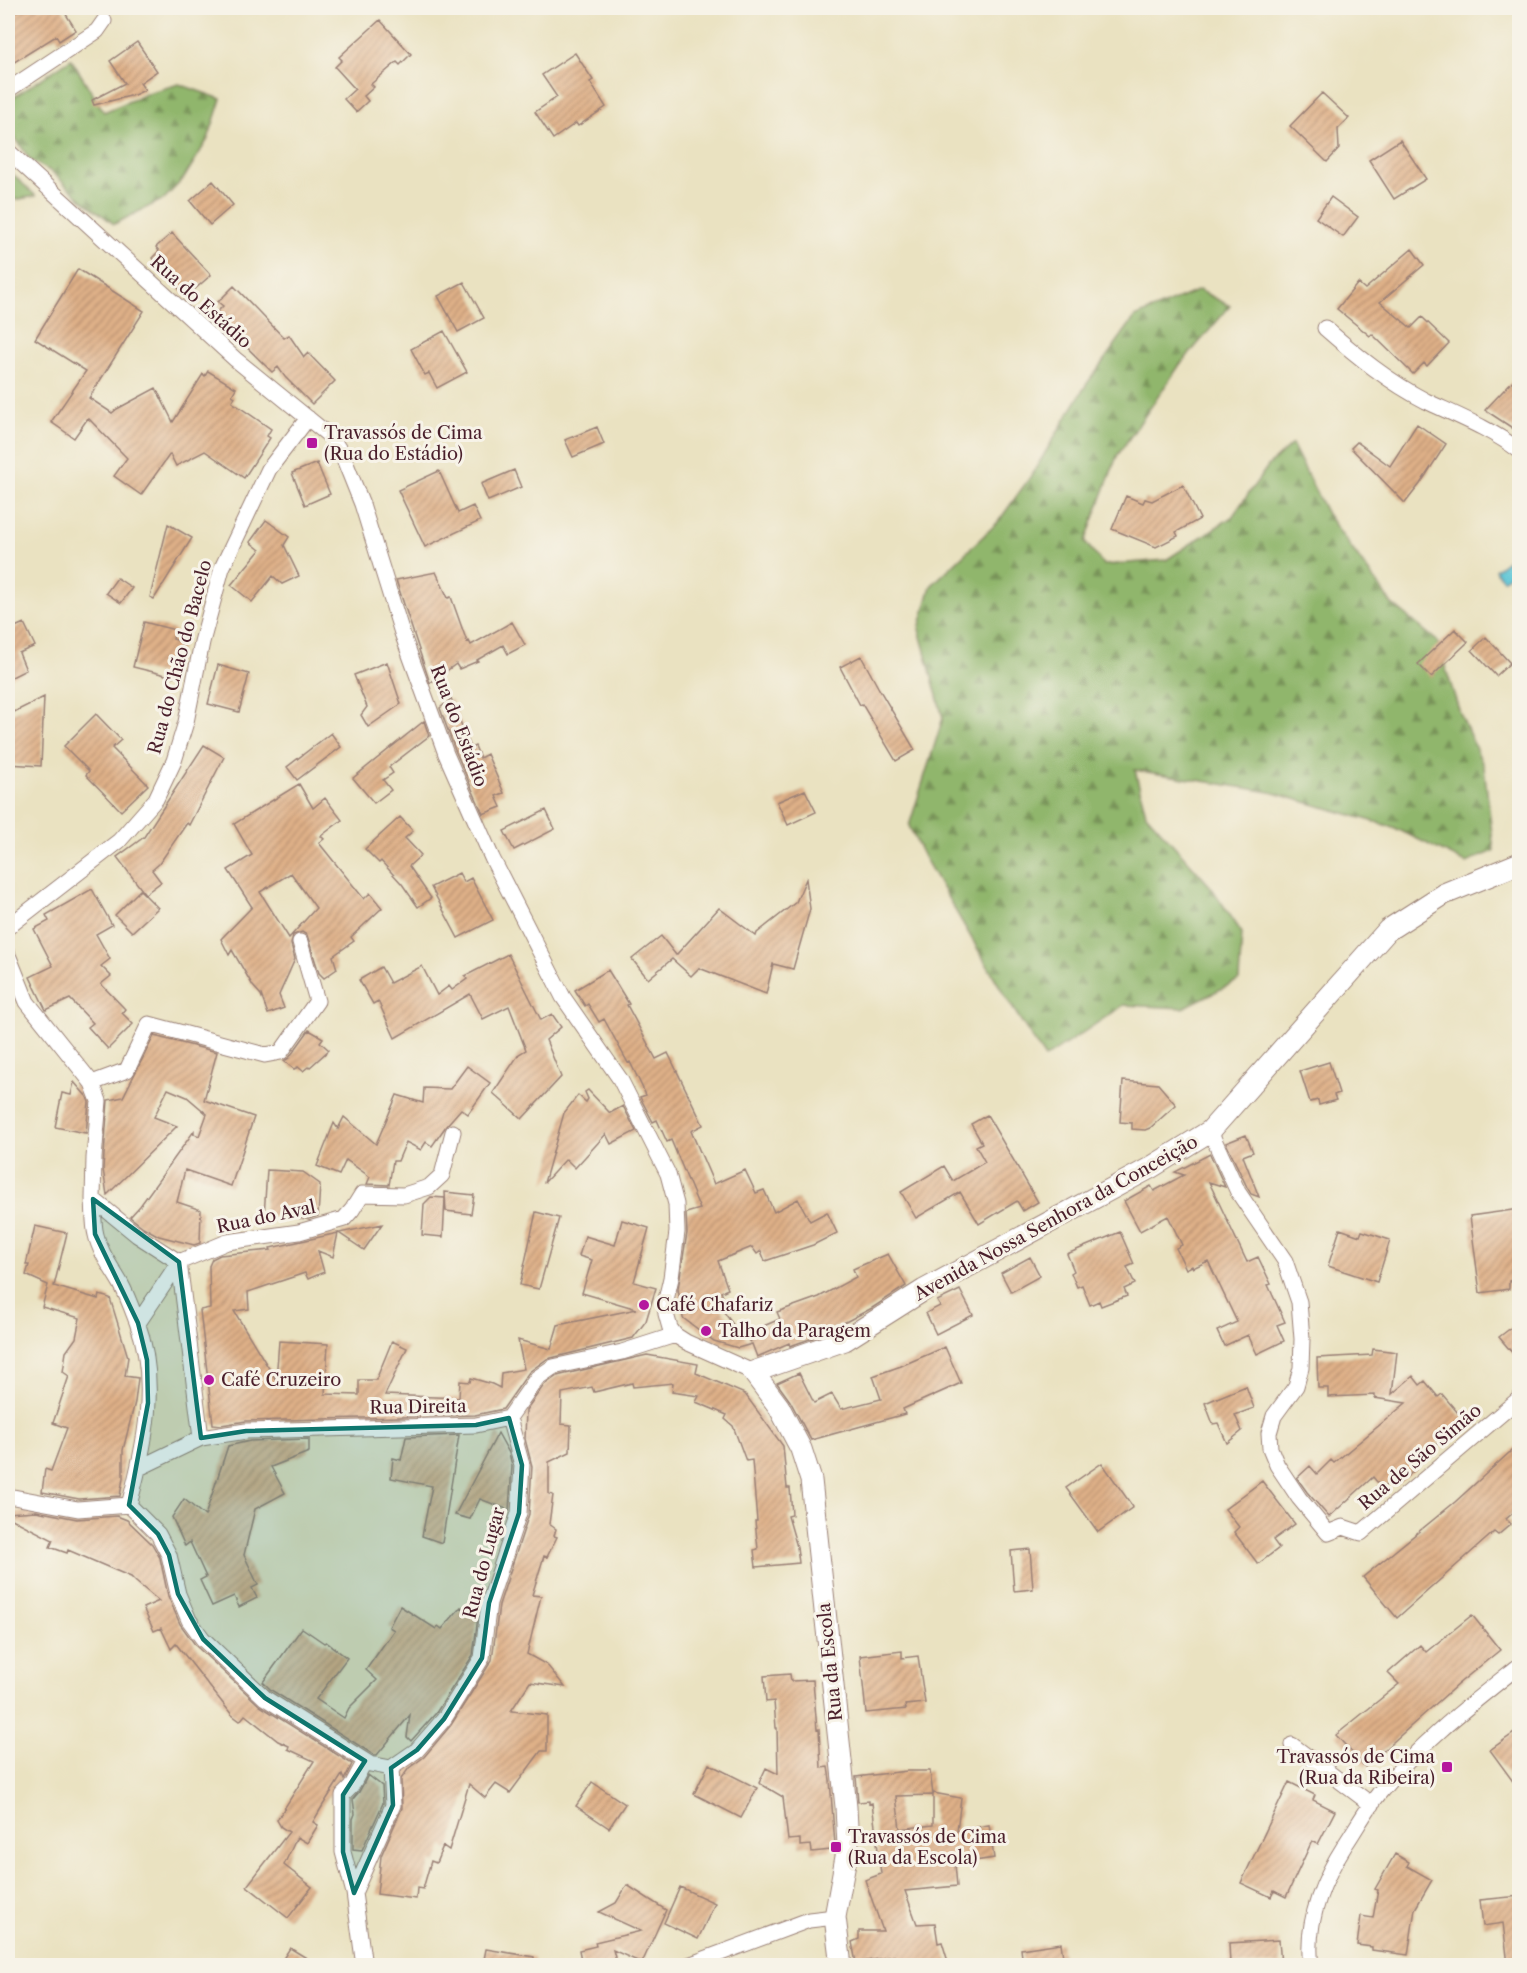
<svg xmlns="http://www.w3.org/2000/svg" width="1527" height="1973" viewBox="0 0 1527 1973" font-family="'Libre Caslon Text',serif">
	<defs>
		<pattern id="forest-firs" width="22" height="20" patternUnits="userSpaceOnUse" patternTransform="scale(1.5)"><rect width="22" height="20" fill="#90b66c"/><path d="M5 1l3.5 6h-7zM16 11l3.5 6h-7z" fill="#789359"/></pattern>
		<pattern id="water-ripples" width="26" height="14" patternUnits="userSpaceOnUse" patternTransform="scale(1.5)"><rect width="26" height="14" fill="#5ac5d5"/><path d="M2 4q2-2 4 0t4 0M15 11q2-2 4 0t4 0" fill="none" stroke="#4c9fad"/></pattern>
		<pattern id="building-hatch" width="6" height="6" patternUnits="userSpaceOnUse" patternTransform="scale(1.5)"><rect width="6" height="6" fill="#dfb188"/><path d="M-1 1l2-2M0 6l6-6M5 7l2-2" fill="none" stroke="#b78f6f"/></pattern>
	</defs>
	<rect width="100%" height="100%" fill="#f7f3e8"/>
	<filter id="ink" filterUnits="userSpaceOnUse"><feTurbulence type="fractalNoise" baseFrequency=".0167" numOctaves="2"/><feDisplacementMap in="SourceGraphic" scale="12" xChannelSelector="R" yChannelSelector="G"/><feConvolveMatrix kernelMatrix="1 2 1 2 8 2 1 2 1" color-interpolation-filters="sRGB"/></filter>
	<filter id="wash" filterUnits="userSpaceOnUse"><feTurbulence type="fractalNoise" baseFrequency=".008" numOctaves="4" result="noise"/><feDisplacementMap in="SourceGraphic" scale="24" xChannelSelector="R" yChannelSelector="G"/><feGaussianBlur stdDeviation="1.35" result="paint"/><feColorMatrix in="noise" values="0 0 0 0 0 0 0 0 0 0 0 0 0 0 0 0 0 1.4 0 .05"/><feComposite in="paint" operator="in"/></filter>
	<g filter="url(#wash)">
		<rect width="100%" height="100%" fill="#eae2c1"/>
		<path fill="url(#forest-firs)" stroke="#6d6a4c" stroke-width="1.5" d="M71 59 104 112 151 92 179 84 221 99 208 139 184 178 164 199 114 224 81 199 52 172 30 160 17 140 8 134V101Z
			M8 170 36 196 8 201Z
			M1199 290 1230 306 1179 366 1117 456 1085 542 1104 565 1166 560 1232 517 1268 466 1292 444 1327 514 1391 603 1437 641 1460 713 1484 767 1494 851 1466 863 1393 827 1270 792 1135 770 1146 814 1211 887 1242 933 1239 980 1183 1008 1124 1005 1045 1058 1007 999 924 857 909 826 943 718 919 629 931 586 998 522 1031 476 1086 385 1135 317Z"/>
		<path fill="url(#water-ripples)" stroke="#527280" stroke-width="1.5" d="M1513 556 1519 566 1503 580 1495 570Z"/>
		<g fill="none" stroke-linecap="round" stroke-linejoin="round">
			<path stroke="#5ac5d5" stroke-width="6" d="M1517 8 1520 10"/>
		</g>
		<g id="blocks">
			<path fill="url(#building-hatch)" fill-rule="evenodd" d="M22 8H62L76 30 59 41 56 36 8 66V17Z
				M380 20 411 54 400 65 397 62 371 84 374 87 364 96 368 101 356 112 344 99 355 89 335 67 342 60 339 57Z
				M137 42 157 71 140 83 145 90 134 95 94 105 92 100 125 83 110 61Z
				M575 53 593 80 590 82 606 107 578 126 576 123 553 139 535 112 557 97 542 75Z
				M1322 93 1349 118 1338 129 1339 149 1327 162 1290 126Z
				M1400 140 1426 179 1394 199 1369 160Z
				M213 181 233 205 210 225 190 201Z
				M1331 197 1358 217 1343 237 1316 218Z
				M172 233 211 275 186 297 152 258 159 251 156 247Z
				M1412 249 1424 265 1380 302 1411 328 1422 317 1449 343 1427 366 1424 363 1413 374 1372 334 1370 336 1337 309 1358 283 1365 289Z
				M78 269 144 311 89 398 112 413 117 409 156 388 173 422 203 374 205 376 208 371 236 388 232 395 235 397 232 402 271 429 267 436 270 438 244 478 205 451 176 466 170 454 141 495 114 476 127 458 88 418 74 438 51 422 86 371 35 339Z
				M464 282 484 318 458 332 438 296Z
				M234 286 284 338 289 335 304 357 308 353 335 381 312 404 285 377 278 367 272 372 214 315 223 306 218 302Z
				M444 331 467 372 437 388 429 373 425 375 411 349Z
				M1520 373V433L1485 410Z
				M1417 424 1446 444 1420 484 1405 503 1351 448 1357 442 1390 466Z
				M597 427 604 444 573 457 565 440Z
				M317 463 330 494 305 505 292 473Z
				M514 470 521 487 488 501 481 484Z
				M439 471 458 513 473 506 480 521 425 547 398 490Z
				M1183 485 1200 519 1176 532 1178 536 1156 547 1112 529 1126 496 1143 503 1145 499 1152 501Z
				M266 520 289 537 284 545 299 576 282 584 273 576 252 602 231 585 260 550 250 542Z
				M168 524 192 538 154 599 150 597Z
				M436 572 448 598 451 597 467 642 469 641 471 645 512 622 525 645 508 654 503 645 477 660 478 661 459 669 456 664 430 683 396 580Z
				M117 578 132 588 121 603 106 593Z
				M144 622 175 630 173 639 182 642 174 677 133 667Z
				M24 623 35 646 19 653 26 670 8 679V628V630Z
				M1455 629 1468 642 1431 677 1418 664Z
				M1486 637 1510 663 1496 676 1472 650Z
				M861 656 879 689 915 750 896 761 862 704 860 705 840 667Z
				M387 662 401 704 368 727 361 715 367 707 354 675Z
				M218 665 249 674 239 712 208 704Z
				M44 697 41 766 8 764V715Z
				M451 699 471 748 475 746 480 758 487 754 504 793 496 796 501 807 483 814 455 750 440 708Z
				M96 714 121 740 112 748 148 785 121 811 86 775 89 771 64 746Z
				M424 721 429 736 389 767 393 773 383 780 391 790 374 803 353 778Z
				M331 733 341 747 297 780 287 767Z
				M204 745 224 757 189 825 187 823 159 864 152 870 161 882 145 894 117 857 144 837Z
				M299 784 313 808 325 798 342 820 321 836 324 839 319 843 364 899 370 893 382 908 351 937 354 941 333 956 337 969 324 978 319 973 307 935 302 932 293 935 291 944 295 959 279 995 284 1008 268 1014 261 995 253 986 232 950 229 955 221 939 252 907 228 870 252 855 234 824ZM291 873 316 908 289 938 260 892Z
				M805 790 816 812 788 825 777 802Z
				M546 810 555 829 514 850 504 831Z
				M400 817 413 831 405 838 421 855 409 866 431 898 418 907 402 884 381 861 379 863 365 849Z
				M459 873 464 882 471 878 493 920 458 938 431 887Z
				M806 879 810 909 793 969 773 964 766 994 699 968 691 976 672 959 648 979 632 959 661 936 676 955 719 908 756 936 757 933 796 902Z
				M92 889 112 925 96 934 110 959 101 966 111 976 101 984 125 1009 122 1013 133 1024 108 1049 88 1027 93 1023 70 999 46 1010 30 977 53 966 34 929 49 921 46 915Z
				M140 890 158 908 132 932 115 915Z
				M508 954 541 1020 552 1014 561 1027 546 1040 561 1077 522 1119 493 1093 519 1054 526 1050 509 1006 483 1019 470 994 395 1038 378 1001 373 1004 359 980 381 967 390 983 422 966 437 995 449 986 452 990 467 979 465 976Z
				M608 970 629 1004 627 1005 656 1059 668 1053 703 1125 691 1131 714 1184 745 1170 756 1193 764 1190 774 1212 798 1199 810 1221 827 1212 837 1233 813 1245 765 1261 761 1251 757 1254 752 1247 718 1261 728 1289 721 1292 727 1306 721 1308 734 1326 751 1342 747 1333 780 1319 777 1312 819 1297 856 1277 853 1269 888 1254 906 1286 872 1308 821 1335 790 1346 789 1343 757 1357 752 1344 738 1348 714 1341 683 1318 678 1289 687 1233 686 1213 700 1209 671 1140 667 1142 657 1120 653 1122 640 1097 646 1095 630 1062 628 1063 604 1019 599 1022 588 1004 585 1006 575 990Z
				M309 1030 323 1038 320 1042 329 1050 309 1068 308 1067 303 1071 298 1067 294 1069 284 1061 289 1058Z
				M154 1036 217 1052 204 1100 254 1117 231 1186 185 1170 177 1202 201 1210 200 1243 194 1245 159 1236 143 1227 130 1217 140 1206 194 1131V1134L199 1136 207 1114 187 1097 168 1089 154 1117 177 1126 107 1195 103 1169 108 1100 123 1097Z
				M1329 1062 1339 1093 1334 1095 1336 1100 1319 1105 1318 1100 1310 1102 1300 1071Z
				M467 1066 490 1083 468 1114 461 1109 446 1126 432 1146 426 1142 421 1150 406 1142 398 1161H393L389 1185 367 1184 370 1177 346 1160 339 1175 317 1166 334 1123 338 1129 344 1117 376 1144 397 1095 423 1103 424 1088 450 1089Z
				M1123 1081 1158 1084 1176 1105 1150 1128 1145 1130 1132 1129V1123L1120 1122Z
				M74 1082 87 1097 89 1102 86 1133 55 1127 62 1093 71 1095Z
				M588 1090 610 1113 623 1106 636 1131 611 1144 606 1134 575 1168 566 1159 544 1183 564 1113 578 1095 586 1102 588 1099 585 1092Z
				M987 1115 1038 1202 1023 1211 1017 1201 979 1224 960 1192 916 1218 901 1192 944 1166 953 1181 985 1162 976 1146 982 1143 971 1124Z
				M1246 1135 1253 1152 1243 1156 1259 1197 1251 1194 1247 1187 1226 1143Z
				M1210 1154 1225 1187 1209 1182 1247 1262 1258 1257 1271 1284 1268 1285 1285 1322 1277 1325 1284 1341 1257 1354 1248 1335 1224 1346 1217 1331 1237 1322 1208 1261 1193 1268 1192 1266 1186 1269 1176 1248 1182 1245 1168 1216 1140 1231 1124 1201 1151 1186 1154 1191 1184 1175 1175 1172Z
				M267 1170 303 1172 320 1184 318 1216 308 1219 264 1216Z
				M445 1192 474 1195 471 1214 446 1211Z
				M431 1197 445 1198 443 1237 422 1235 424 1204Z
				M1520 1209V1280L1509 1281V1289L1480 1293 1470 1216Z
				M536 1212 559 1218 539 1289 520 1285Z
				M622 1220 649 1228 634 1282 656 1288 646 1321 633 1338 547 1359 529 1372 503 1409 475 1415 246 1421 221 1425 213 1424 200 1310 210 1308 209 1266 212 1259 220 1255 271 1250 270 1248 338 1233 333 1257 318 1251 324 1272 308 1279 305 1273 248 1292 249 1309 234 1311 276 1380 279 1341 328 1344 325 1394 359 1395V1380H376L392 1341 407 1348 385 1395 459 1398 460 1381 470 1382 471 1378 492 1384 500 1388 501 1373 524 1369 518 1340 551 1349 558 1325 637 1309 582 1293 592 1260 579 1256 585 1236 615 1245Z
				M382 1224 364 1250 339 1233Z
				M35 1226 67 1233 54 1286 98 1299 99 1295 110 1298 128 1357 125 1376 138 1378 135 1402 123 1450V1478L120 1496 79 1499 42 1492 45 1469 51 1471 67 1428 53 1423 69 1376 63 1372 66 1352 76 1338 80 1318 42 1307 48 1285 26 1275 29 1265H26Z
				M1340 1229 1360 1236 1362 1231 1390 1240 1377 1282 1328 1266Z
				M1120 1232 1134 1264 1127 1267 1135 1284 1124 1289 1127 1296 1101 1306 1099 1301 1090 1305 1082 1285 1077 1287 1071 1273 1074 1271 1067 1254Z
				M1030 1257 1040 1276 1011 1292 1001 1273Z
				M960 1290 973 1315 936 1334 926 1313 940 1306 937 1301Z
				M1520 1321V1362L1499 1337Z
				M945 1347 961 1383 903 1409 905 1414 811 1440 790 1401 777 1383 799 1373 814 1403 832 1394 841 1409 881 1399 873 1376 901 1366Z
				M1373 1349 1397 1352 1392 1394 1413 1376 1420 1385 1425 1381 1438 1397 1442 1394 1464 1420 1459 1425 1461 1428 1443 1443 1441 1440 1412 1464 1416 1469 1396 1486 1391 1481 1382 1488 1373 1477 1329 1517 1307 1492 1297 1478 1310 1466 1317 1474 1331 1460 1334 1463 1406 1403 1375 1398V1395L1328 1397V1388H1318L1317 1358 1372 1355Z
				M647 1355 698 1364 696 1373 745 1394 783 1446 787 1488H790L792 1515 788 1516 797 1547 799 1563 756 1567 754 1550 758 1549 755 1521H757L752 1460 746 1461 733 1426 725 1419 727 1415 696 1402 699 1396 672 1392 673 1383 633 1387 632 1383 594 1392 592 1387 562 1393 561 1424 571 1425 570 1452 549 1462V1494L553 1495 549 1524 556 1529 554 1536 557 1537 547 1557 544 1556 532 1595 541 1596 527 1654 547 1665 565 1687 530 1682 511 1711 547 1715V1751H541L510 1793 496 1784 485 1798 469 1784 449 1850 443 1846 436 1863 431 1861 423 1889 417 1888 416 1899 377 1894 381 1856 402 1808 401 1779 409 1768 424 1757 451 1725 492 1660 499 1605 529 1514 532 1466 525 1439 526 1410 544 1385 557 1376Z
				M1246 1386 1254 1408 1235 1415 1242 1431 1227 1443 1218 1423 1213 1424 1205 1403Z
				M498 1433 509 1453 512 1466 509 1510 480 1499 470 1519 455 1515Z
				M459 1435 442 1543 422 1536 432 1486 391 1478 393 1458 401 1460 406 1437Z
				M309 1439V1452L271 1467 285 1493 255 1509 244 1555 258 1585 252 1588 257 1598 239 1607 234 1596 212 1606 200 1580 206 1577 190 1542 185 1546 172 1517 184 1499 205 1516 228 1446 250 1441Z
				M1520 1443V1507L1506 1519 1511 1524 1498 1535 1494 1532 1397 1618 1363 1577 1455 1502Z
				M1102 1463 1133 1507 1098 1532 1066 1488Z
				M1262 1481 1295 1524 1273 1540 1279 1548 1258 1564 1234 1532 1239 1527 1225 1509Z
				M36 1511 77 1519 117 1516 127 1520 152 1544 160 1558 168 1596 180 1624 196 1646 260 1706 352 1764 344 1780 342 1775 323 1805 313 1822 318 1825 307 1843 297 1837 284 1865 312 1887 288 1918 247 1886 289 1832 281 1827 277 1820 314 1761 288 1749 289 1746 278 1741 245 1715 240 1721 232 1715 176 1644 171 1649 161 1628 154 1631 143 1608 159 1601 136 1582 131 1577 68 1550 67 1553 50 1547 53 1540 8 1517V1513Z
				M1030 1549 1033 1589 1014 1591 1011 1551Z
				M400 1606 436 1629 438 1626 442 1629 461 1607 478 1616 473 1655 436 1713 411 1741 407 1737 410 1715 377 1755H374L271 1690 263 1682 302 1628 324 1643 326 1642 347 1658 316 1699 344 1718 349 1708 377 1680 366 1670 394 1630 389 1627Z
				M1472 1615 1500 1650 1458 1684 1365 1767 1336 1735 1399 1684 1388 1673 1420 1645 1426 1652Z
				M902 1651V1658L918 1656 925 1703 905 1705 906 1709 866 1713 860 1656Z
				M790 1674 791 1681 813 1680 817 1730 819 1729 821 1768 828 1767 830 1780 835 1845 831 1846V1850L812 1852 811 1845 800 1846V1839L788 1840 783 1797 759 1783 766 1768 778 1774 777 1728H776L774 1701 766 1702 764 1676Z
				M1520 1729V1791L1490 1750Z
				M709 1764 757 1788 741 1818 694 1794Z
				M907 1771H930L933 1795V1793L961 1798 957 1831 989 1825 994 1858 955 1864 957 1886 905 1891 917 1924 935 1923 938 1943 942 1942 949 1965H897L894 1956 856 1963 852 1942 859 1939V1931H883L865 1880 881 1874 872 1803 869 1804V1801L858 1802 856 1777ZM933 1795V1825L900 1829 896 1796Z
				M368 1775 382 1786 383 1803 362 1850 353 1849V1819L355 1814 353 1799 359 1792Z
				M592 1782 625 1804 609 1828 576 1806Z
				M1289 1782 1315 1795 1313 1800 1335 1811 1318 1844 1312 1841 1286 1897 1274 1891 1271 1897 1241 1883Z
				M1395 1854 1409 1862 1407 1866 1432 1880 1415 1909 1408 1955 1372 1950V1947L1357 1945 1361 1916 1373 1918 1378 1890 1375 1889Z
				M627 1885 666 1910 642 1963 613 1950 617 1965H582L579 1950 596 1946 595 1942 641 1931 599 1912 616 1903Z
				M680 1887 715 1903 698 1939 664 1923Z
				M1520 1896V1965H1508L1503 1923 1483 1926 1480 1900Z
				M1279 1940 1281 1965H1230L1229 1943Z
				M1061 1943 1064 1964 1023 1965 1021 1949Z
				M290 1948 318 1965H279Z
				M486 1949 534 1957V1965H483Z"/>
		</g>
	</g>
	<g filter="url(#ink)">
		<use href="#blocks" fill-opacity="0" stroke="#9a8076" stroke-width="1.5"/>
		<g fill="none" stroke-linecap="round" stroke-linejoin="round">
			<g stroke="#9a8076" stroke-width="17">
				<path id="street" d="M8 90 97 31 104 21
					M8 151 235 359 331 437 342 454 362 504 402 633 446 754 492 858 563 997 620 1079 668 1174 676 1204 677 1232 671 1278 665 1304 666 1314 670 1328 675 1335 686 1342 753 1372
					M1325 328C1357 356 1389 382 1426 401 1458 416 1491 429 1520 451
					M8 927 119 841 156 799 174 761 186 722 202 642 222 568 269 469 308 418
					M8 955 27 1002 92 1083 99 1101 94 1158 93 1199
					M92 1083 127 1070 149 1024 265 1055 281 1052 317 1001 300 942
					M1210 1131 1238 1192 1285 1261 1299 1302 1302 1339 1301 1368 1296 1386 1274 1416 1269 1433 1270 1448 1277 1465 1299 1498 1328 1533 1343 1527 1361 1533 1520 1398
					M138 1323 179 1262 227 1242 299 1232 344 1219 352 1210 362 1194 404 1195 429 1187 442 1175 453 1132
					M139 1468 201 1438 246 1431 476 1425 509 1418 537 1378 553 1367 622 1352 675 1335
					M8 1496 78 1509 129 1505
					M129 1505C145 1446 159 1381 137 1322 132 1309 127 1295 121 1284 112 1268 100 1253 96 1235 93 1224 94 1210 93 1199L137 1235 179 1262 201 1438
					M129 1505 158 1534 169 1555 178 1594 189 1620 203 1639 265 1698 370 1764 391 1768
					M1292 1745 1372 1805
					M354 1893 393 1805 391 1768 417 1750 444 1719 482 1658 489 1603 519 1513 522 1465 509 1418
					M364 1966 354 1893 343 1852V1795L351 1787 365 1761
					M686 1966 809 1920 835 1917
					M1311 1966C1305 1922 1322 1881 1345 1845 1357 1827 1367 1808 1381 1791 1420 1743 1471 1704 1520 1665"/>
			</g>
			<g stroke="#9a8076" stroke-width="23">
				<path id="secondary" d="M841 1966 835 1917 848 1846 846 1807 811 1480 801 1449 779 1407 753 1372 845 1340 924 1290 1150 1168 1210 1131 1388 930 1444 894 1520 863"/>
			</g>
			<use href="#street" stroke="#fff" stroke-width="15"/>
			<use href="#secondary" stroke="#fff" stroke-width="21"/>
		</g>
	</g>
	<path fill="#0f766e" fill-opacity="0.2" stroke="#0f766e" stroke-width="4.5" stroke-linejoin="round" d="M93 1199 179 1262 201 1438 246 1431 476 1425 509 1418 522 1465 519 1513 489 1603 482 1658 444 1719 417 1750 391 1768 393 1805 354 1893 343 1852V1795L365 1761 265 1698 203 1639 178 1594 169 1555 158 1534 129 1505 148 1403 147 1360 138 1323 95 1234Z"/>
	<g fill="#b5179e" stroke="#f7f3e8" stroke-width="2">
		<rect x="306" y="437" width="12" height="12" rx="3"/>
		<circle cx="644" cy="1305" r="6"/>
		<circle cx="706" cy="1331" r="6"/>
		<circle cx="209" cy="1380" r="6"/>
		<rect x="1441" y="1761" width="12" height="12" rx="3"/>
		<rect x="830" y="1841" width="12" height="12" rx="3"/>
	</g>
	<g text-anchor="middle" stroke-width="6" stroke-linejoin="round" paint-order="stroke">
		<g font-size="18" fill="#4a1f2b" stroke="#f7f3e8">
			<text transform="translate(201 302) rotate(42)" y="6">Rua do Estádio</text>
			<text transform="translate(180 657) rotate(-75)" y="6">Rua do Chão do Bacelo</text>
			<text transform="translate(459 726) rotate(69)" y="6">Rua do Estádio</text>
			<text transform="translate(266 1217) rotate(-12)" y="6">Rua do Aval</text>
			<text transform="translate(1056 1218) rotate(-29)" y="6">Avenida Nossa Senhora da Conceição</text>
			<text transform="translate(418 1407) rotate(-1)" y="6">Rua Direita</text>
			<text transform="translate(1420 1457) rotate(-40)" y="6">Rua de São Simão</text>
			<text transform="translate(484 1563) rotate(-75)" y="6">Rua do Lugar</text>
			<text transform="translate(830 1662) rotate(-96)" y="6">Rua da Escola</text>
		</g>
		<g font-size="18" fill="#4a1f2b" stroke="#f7f3e8" text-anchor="start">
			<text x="324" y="439">Travassós de Cima<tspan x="324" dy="21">(Rua do Estádio)</tspan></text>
			<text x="656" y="1311">Café Chafariz</text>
			<text x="718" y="1337">Talho da Paragem</text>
			<text x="221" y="1386">Café Cruzeiro</text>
			<text x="1435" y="1763" text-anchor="end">Travassós de Cima<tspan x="1435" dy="21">(Rua da Ribeira)</tspan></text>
			<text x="848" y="1843">Travassós de Cima<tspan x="848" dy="21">(Rua da Escola)</tspan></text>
		</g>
	</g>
	<rect width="1527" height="1973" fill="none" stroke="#f7f3e8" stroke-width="30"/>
</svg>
